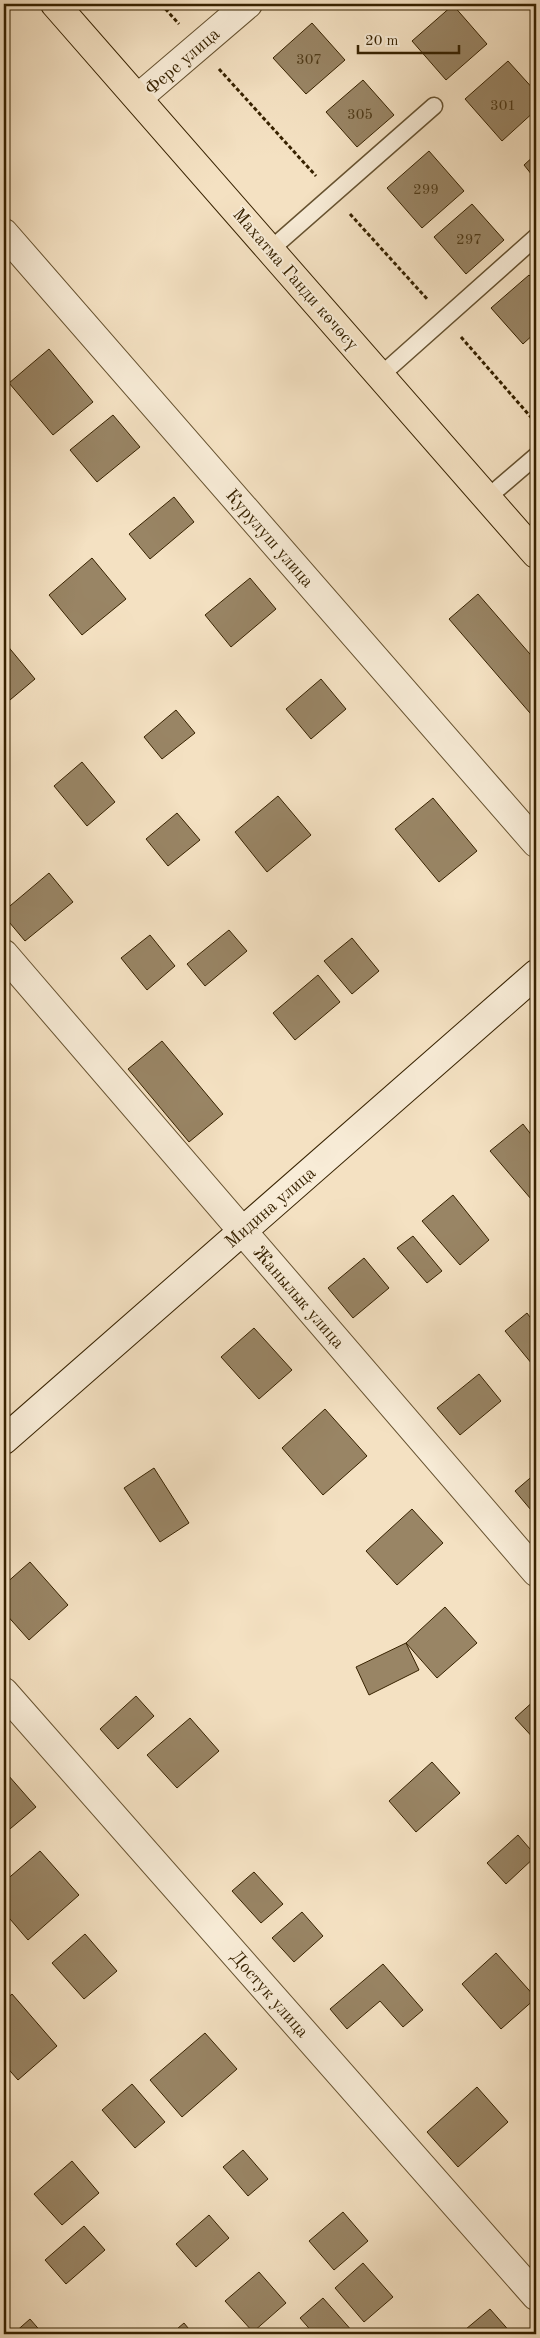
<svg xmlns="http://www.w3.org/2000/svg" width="540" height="2338" viewBox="0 0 540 2338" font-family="'Old Standard TT',serif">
	<rect width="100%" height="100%" fill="#f4e1c2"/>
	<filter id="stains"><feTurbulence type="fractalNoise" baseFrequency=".004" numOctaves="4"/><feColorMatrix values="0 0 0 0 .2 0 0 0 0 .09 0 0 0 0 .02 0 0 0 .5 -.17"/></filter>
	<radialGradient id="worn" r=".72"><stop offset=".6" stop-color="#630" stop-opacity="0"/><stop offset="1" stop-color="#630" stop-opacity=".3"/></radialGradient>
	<path fill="#998565" stroke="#372200" d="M453 5 487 44 446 80 412 41Z
		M312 23 345 60 306 94 273 58Z
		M508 61 536 92V110L502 141 465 99Z
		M363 80 394 115 357 147 326 112Z
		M429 151 464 191 422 228 387 188Z
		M536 154V180L524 165Z
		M472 204 504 240 466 274 434 237Z
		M529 275 536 282V332L523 344 491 308Z
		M49 349 93 402 53 435 9 383Z
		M113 415 140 447 97 482 70 450Z
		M174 497 194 522 150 559 129 534Z
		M92 558 126 599 82 635 49 595Z
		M250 578 276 609 231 647 205 615Z
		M478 594 536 661V720L449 619Z
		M6 644 35 679 4 705V646Z
		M321 679 346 709 311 739 286 709Z
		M176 710 195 733 162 759 144 737Z
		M82 762 115 802 87 826 54 786Z
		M278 796 311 835 267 872 235 832Z
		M433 798 477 851 439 882 395 829Z
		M177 813 200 840 168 866 146 839Z
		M49 873 73 902 25 941 4 916V911Z
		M229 930 247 951 205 986 187 964Z
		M150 935 175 966 147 990 121 958Z
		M352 938 379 971 352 994 324 961Z
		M318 975 340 1002 295 1040 273 1013Z
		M162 1041 223 1114 189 1142 128 1069Z
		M523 1124 536 1141V1195L531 1199 490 1151Z
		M453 1195 489 1240 460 1265 422 1221Z
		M413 1236 442 1271 427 1283 397 1248Z
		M364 1258 389 1288 353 1318 328 1288Z
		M527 1313 536 1325V1361L532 1364 505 1331Z
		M254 1328 292 1370 259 1399 221 1357Z
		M479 1374 501 1401 460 1435 437 1408Z
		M325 1409 367 1456 323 1495 282 1448Z
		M154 1468 189 1523 160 1542 124 1488Z
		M536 1473V1516L515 1491Z
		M412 1509 443 1543 397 1585 366 1551Z
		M30 1562 68 1605 29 1640 4 1612V1585Z
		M445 1607 477 1643 437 1678 406 1643Z
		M406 1643 419 1670 369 1695 356 1667Z
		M136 1696 154 1716 118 1749 100 1729Z
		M536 1699V1741L515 1718Z
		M190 1718 219 1751 177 1788 147 1755Z
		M432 1762 460 1793 416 1832 389 1801Z
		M8 1775 36 1807 4 1834V1779Z
		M518 1835 536 1856 506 1884 487 1863Z
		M40 1851 79 1895 28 1940 4 1912V1882Z
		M254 1872 283 1904 261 1923 232 1891Z
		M302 1912 323 1936 294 1962 272 1938Z
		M85 1934 117 1971 84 1999 52 1963Z
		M496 1953 536 1998 501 2029 462 1984Z
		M383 1964 423 2010 403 2027 380 2001 347 2029 330 2009Z
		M12 1994 57 2046 18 2080 4 2064V2001Z
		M205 2033 237 2069 182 2117 150 2080Z
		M132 2084 165 2122 135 2148 102 2110Z
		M477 2087 508 2122 458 2167 427 2132Z
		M243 2150 268 2179 248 2196 223 2167Z
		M72 2161 99 2193 62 2225 34 2194Z
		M343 2212 368 2241 334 2270 309 2241Z
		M209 2215 229 2238 196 2267 176 2244Z
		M84 2226 105 2250 66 2284 45 2260Z
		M363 2263 393 2297 364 2322 335 2288Z
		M259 2272 286 2303 253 2332 225 2301Z
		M323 2298 353 2332 351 2334H314L300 2318Z
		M490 2309 512 2334H460Z
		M30 2319 43 2334H13Z
		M184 2323 193 2334H171Z"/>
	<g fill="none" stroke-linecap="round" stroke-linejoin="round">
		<g stroke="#665230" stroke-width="19">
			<path id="lane" d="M270 250 434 106
				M380 376 536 237
				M487 498 536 456"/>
		</g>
		<g stroke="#665230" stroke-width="30">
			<path id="street" d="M138 98 248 4
				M4 233 536 843
				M4 954 536 1572
				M4 1692 536 2296"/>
		</g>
		<g stroke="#372200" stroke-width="30">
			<path id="secondary" d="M4 1440 536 974"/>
		</g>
		<g stroke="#372200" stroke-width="30">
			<path id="primary" d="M55 4 536 554"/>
		</g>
		<path stroke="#372200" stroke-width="3" stroke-dasharray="4 2.5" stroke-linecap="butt" d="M161 4 179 24
			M219 69 316 176
			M350 214 428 300
			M461 337 536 423"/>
		<use href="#lane" stroke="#f8ecd7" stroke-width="16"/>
		<use href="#street" stroke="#f8ecd7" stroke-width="28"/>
		<use href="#secondary" stroke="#f8ecd7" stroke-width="28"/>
		<use href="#primary" stroke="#f4e1c2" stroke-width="28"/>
	</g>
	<g text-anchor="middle" stroke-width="4" stroke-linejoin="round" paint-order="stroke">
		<g font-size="15" fill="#503b19">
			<text x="309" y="64">307</text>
			<text x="503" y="110">301</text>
			<text x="360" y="119">305</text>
			<text x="426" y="194">299</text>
			<text x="469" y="244">297</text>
		</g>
		<g font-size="18" fill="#372200" stroke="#f8ecd7">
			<text transform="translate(182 61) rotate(-41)" y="6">Фере улица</text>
			<text transform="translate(296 279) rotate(49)" y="6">Махатма Ганди көчөсү</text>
			<text transform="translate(270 538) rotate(49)" y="6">Курулуш улица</text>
			<text transform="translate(270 1207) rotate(-41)" y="6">Мидина улица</text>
			<text transform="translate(299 1297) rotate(49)" y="6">Жанылык улица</text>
			<text transform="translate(270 1994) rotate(49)" y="6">Достук улица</text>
		</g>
	</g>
	<rect width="540" height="2338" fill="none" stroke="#f4e1c2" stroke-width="20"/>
	<rect x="5" y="5" width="530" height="2328" fill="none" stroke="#372200" stroke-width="2.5"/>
	<rect x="10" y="10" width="520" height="2318" fill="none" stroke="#372200"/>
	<path d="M358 45v8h101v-8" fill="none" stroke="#372200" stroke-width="2.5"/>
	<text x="365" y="45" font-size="15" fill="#372200" stroke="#f8ecd7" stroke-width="4" paint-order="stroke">20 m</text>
	<rect width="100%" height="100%" filter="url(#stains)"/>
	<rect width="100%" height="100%" fill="url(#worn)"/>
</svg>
